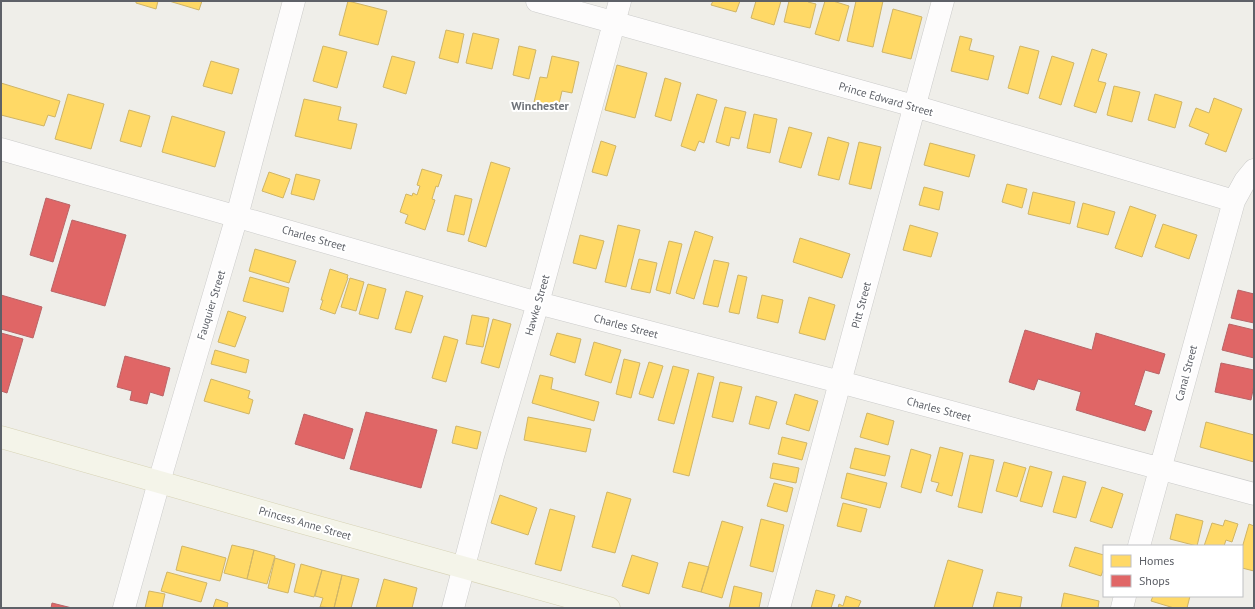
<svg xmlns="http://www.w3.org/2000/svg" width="1255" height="609" viewBox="0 0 1255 609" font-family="'PT Sans',sans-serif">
	<rect width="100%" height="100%" fill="#efeee9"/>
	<path fill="#ffd966" stroke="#cfb567" d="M136 1H158L156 9 136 3Z
		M169 1H202L199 10Z
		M348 1 387 11 378 45 339 35Z
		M713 1H740L736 12 711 5Z
		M756 1H781L774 25 751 18Z
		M789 1H809L808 2 816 4 810 28 784 22Z
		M825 1H833L849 6 839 41 815 34Z
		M856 1H883L873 47 847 41Z
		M893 9 922 17 911 59 882 52Z
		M446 30 464 34 458 63 439 58Z
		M473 33 499 39 492 69 466 63Z
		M960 36 972 39 969 50 994 56 988 80 951 71Z
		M323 46 347 52 337 88 313 81Z
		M519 46 536 50 529 79 513 75Z
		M1020 46 1039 51 1028 94 1008 88Z
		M1092 49 1107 54 1098 81 1106 83 1096 113 1074 106Z
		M392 56 415 62 406 94 383 87Z
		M552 56 579 62 572 93 562 91 558 108 534 102 540 77 547 78Z
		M1052 56 1074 63 1061 105 1039 98Z
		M211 61 239 69 232 94 203 86Z
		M617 65 647 73 635 118 605 110Z
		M665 78 681 83 671 121 655 116Z
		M1 83 60 101 55 117 48 115 44 126 1 115Z
		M1114 86 1140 92 1132 122 1107 115Z
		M68 94 104 104 91 149 55 139Z
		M697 94 717 100 704 143 699 141 695 151 681 146Z
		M1155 94 1182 102 1175 128 1148 120Z
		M1214 98 1242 109 1226 152 1205 144 1209 134 1189 126 1196 108 1209 113Z
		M304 99 341 107 338 120 357 124 351 149 295 136Z
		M725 107 746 112 739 139 731 137 729 146 716 142Z
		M129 110 150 116 141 147 120 141Z
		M754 114 777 119 770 153 747 148Z
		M172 116 225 132 215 167 162 152Z
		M789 127 812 133 801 168 779 162Z
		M828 137 849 143 839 180 818 175Z
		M601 141 616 146 607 176 592 172Z
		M859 142 881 147 871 189 849 184Z
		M930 143 975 155 969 177 924 165Z
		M491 162 510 168 486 247 468 241Z
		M422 169 442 175 438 187 436 186 432 199 435 200 425 230 405 223 408 215 400 212 406 194 412 196 413 193 417 195 420 186 417 185Z
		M269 172 290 179 283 198 262 191Z
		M296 174 320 180 314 200 291 194Z
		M1007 184 1027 189 1022 208 1002 202Z
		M924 187 943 192 939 210 919 205Z
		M1033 192 1075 202 1070 224 1028 214Z
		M455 195 472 199 464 235 447 231Z
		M1083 203 1115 212 1108 235 1077 227Z
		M1130 206 1156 215 1142 257 1115 248Z
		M1163 224 1197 235 1189 259 1155 247Z
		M618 225 640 230 626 287 605 282Z
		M910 225 938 233 931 257 903 250Z
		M695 231 713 237 694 299 676 293Z
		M580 235 604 241 596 269 573 263Z
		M800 238 850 254 842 278 793 262Z
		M669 241 682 244 670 294 656 290Z
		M255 249 296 261 289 283 249 271Z
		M639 259 657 263 650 293 631 289Z
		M714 260 729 263 718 307 703 304Z
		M330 269 348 275 347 278H348L335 314 320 309 323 300H321Z
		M738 275 747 277 739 314 729 312Z
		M250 277 289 288 283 312 243 301Z
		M350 278 364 282 356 311 341 307Z
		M368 284 386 289 378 319 359 314Z
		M406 291 423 296 411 333 395 329Z
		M762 295 783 300 778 323 757 318Z
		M809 297 835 305 825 340 799 333Z
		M228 311 246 317 235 347 218 342Z
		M472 315 489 318 483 347 466 344Z
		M493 319 511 324 499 368 481 363Z
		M557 333 581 339 575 363 550 355Z
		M444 336 458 340 446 382 432 378Z
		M594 342 621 350 611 383 585 375Z
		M215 350 249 360 246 373 211 364Z
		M624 359 640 363 631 398 616 394Z
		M649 362 663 366 653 398 639 394Z
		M673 366 689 370 674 424 658 420Z
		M698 373 714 377 689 476 673 472Z
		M540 375 553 378 551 389 599 402 594 421 532 403Z
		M211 379 250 391 248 398 253 400 249 414 204 401Z
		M720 382 742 387 733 422 712 417Z
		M795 394 818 401 809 431 786 424Z
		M756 396 777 402 769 429 749 424Z
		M867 413 894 421 888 445 860 437Z
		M528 417 591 429 586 452 524 440Z
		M1206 422 1254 435V462L1200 447Z
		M456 426 481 432 477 449 452 443Z
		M782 437 807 443 802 460 778 454Z
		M940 447 963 453 952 496 936 491 939 483 931 481Z
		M855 448 890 456 885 476 850 468Z
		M911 449 931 455 921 493 901 487Z
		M970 455 994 460 982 513 958 507Z
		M1004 462 1026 468 1017 497 996 491Z
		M773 463 799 468 796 483 770 478Z
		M1030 466 1052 472 1042 507 1020 501Z
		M847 473 887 483 880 508 841 498Z
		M1063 476 1086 482 1076 518 1053 512Z
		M774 483 793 488 787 512 767 506Z
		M1102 487 1123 494 1112 528 1090 521Z
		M607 492 631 499 615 553 592 547Z
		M500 495 537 508 528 535 491 523Z
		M843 503 867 509 861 532 837 526Z
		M550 509 575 516 561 571 535 564Z
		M1176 514 1203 521 1197 546 1170 539Z
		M761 519 784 525 773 572 750 566Z
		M1225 520 1238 524 1232 542 1226 540 1224 546H1204L1212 523 1223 526Z
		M722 521 743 527 722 598 701 592Z
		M1249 524 1254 526V571L1242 568V548Z
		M232 545 254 550 247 579 224 573Z
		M182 546 226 558 220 581 176 570Z
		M1075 547 1104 555V568L1101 576 1069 566Z
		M254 550 275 556 267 584 247 579Z
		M632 555 658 563 649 594 622 586Z
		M275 558 295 564 288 593 268 588Z
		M948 560 983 570 972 608H934Z
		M689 562 709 567 701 592 682 587Z
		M301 564 322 570 314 597 294 592Z
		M322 570 342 575 334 608 320 607 323 598 315 596Z
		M167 572 207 583 201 602 161 591Z
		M342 575 359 579 351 608H334Z
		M384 579 417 588 412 608H376Z
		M734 586 762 593 759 608H729Z
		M816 590 835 595 831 608H811Z
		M149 591 165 594 162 608H145Z
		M997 592 1022 597 1020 608H993Z
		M1064 593 1099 601 1098 608H1061Z
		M846 596 861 601 858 608H838L839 604 843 606Z
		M1153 596H1190L1187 608H1174L1151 601Z
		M216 599 228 603 227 608H213Z"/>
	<path fill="#e06666" stroke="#b96467" d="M46 198 70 205 53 262 30 255Z
		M72 220 126 235 105 306 51 291Z
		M1238 290 1254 294V323L1231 318Z
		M1 295 42 307 33 338 1 329Z
		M1229 324 1254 330V358L1222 350Z
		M1025 330 1092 350 1096 333 1165 354 1159 374 1145 370 1134 405 1152 411 1145 431 1076 410 1081 392 1038 379 1034 390 1009 382Z
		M1 333 23 339 7 393 1 391Z
		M125 356 170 368 163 396 150 392 147 404 130 400 132 391 117 387Z
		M1221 363 1254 370V385L1251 400 1215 392Z
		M366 412 437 430 421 488 350 469Z
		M304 414 353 429 344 459 295 444Z
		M52 603 72 608H51Z"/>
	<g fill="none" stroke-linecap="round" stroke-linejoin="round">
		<g stroke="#cbcbca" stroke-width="23">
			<path id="minor" d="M537 1 914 106 1234 201
				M1 149 538 303 840 382 1254 494
				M1139 546 1234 201 1245 181 1254 170
				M124 608 159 482 237 216 294 1
				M453 608 493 456 538 303 620 1
				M779 608 943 1
				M1122 608 1125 596"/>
		</g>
		<g stroke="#d7d3b6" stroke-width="23">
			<path id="major" d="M1 437 300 522 609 608"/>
		</g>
		<use href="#minor" stroke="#fdfcfc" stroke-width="22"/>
		<use href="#major" stroke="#f4f4e9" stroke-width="22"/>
	</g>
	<g text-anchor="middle" stroke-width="4" stroke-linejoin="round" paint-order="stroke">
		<g font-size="11" fill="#5e6168" stroke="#fff">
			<text transform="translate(886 99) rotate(16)" y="4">Prince Edward Street</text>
			<text transform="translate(314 238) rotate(16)" y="4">Charles Street</text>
			<text transform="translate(211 305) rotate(-73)" y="4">Fauquier Street</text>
			<text transform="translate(537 305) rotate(-74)" y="4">Hawke Street</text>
			<text transform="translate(861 305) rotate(-75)" y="4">Pitt Street</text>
			<text transform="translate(626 326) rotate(15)" y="4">Charles Street</text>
			<text transform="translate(1186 373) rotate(-75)" y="4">Canal Street</text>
			<text transform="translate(939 409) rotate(15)" y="4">Charles Street</text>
			<text transform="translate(305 523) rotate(16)" y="4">Princess Anne Street</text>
		</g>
		<g font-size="12" font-weight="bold" fill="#6f737a" stroke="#fff">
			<text x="540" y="110">Winchester</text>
		</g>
	</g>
	<rect width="1255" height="609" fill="none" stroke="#5e6168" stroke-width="4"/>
	<rect x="1103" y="545" width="140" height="52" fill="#ffffff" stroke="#bfc0c3"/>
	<rect x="1111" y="555" width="20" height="12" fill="#ffd966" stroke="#bfc0c3"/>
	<text x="1139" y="565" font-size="12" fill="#5e6168">Homes</text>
	<rect x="1111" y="575" width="20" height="12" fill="#e06666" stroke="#bfc0c3"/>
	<text x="1139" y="585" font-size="12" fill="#5e6168">Shops</text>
</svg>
